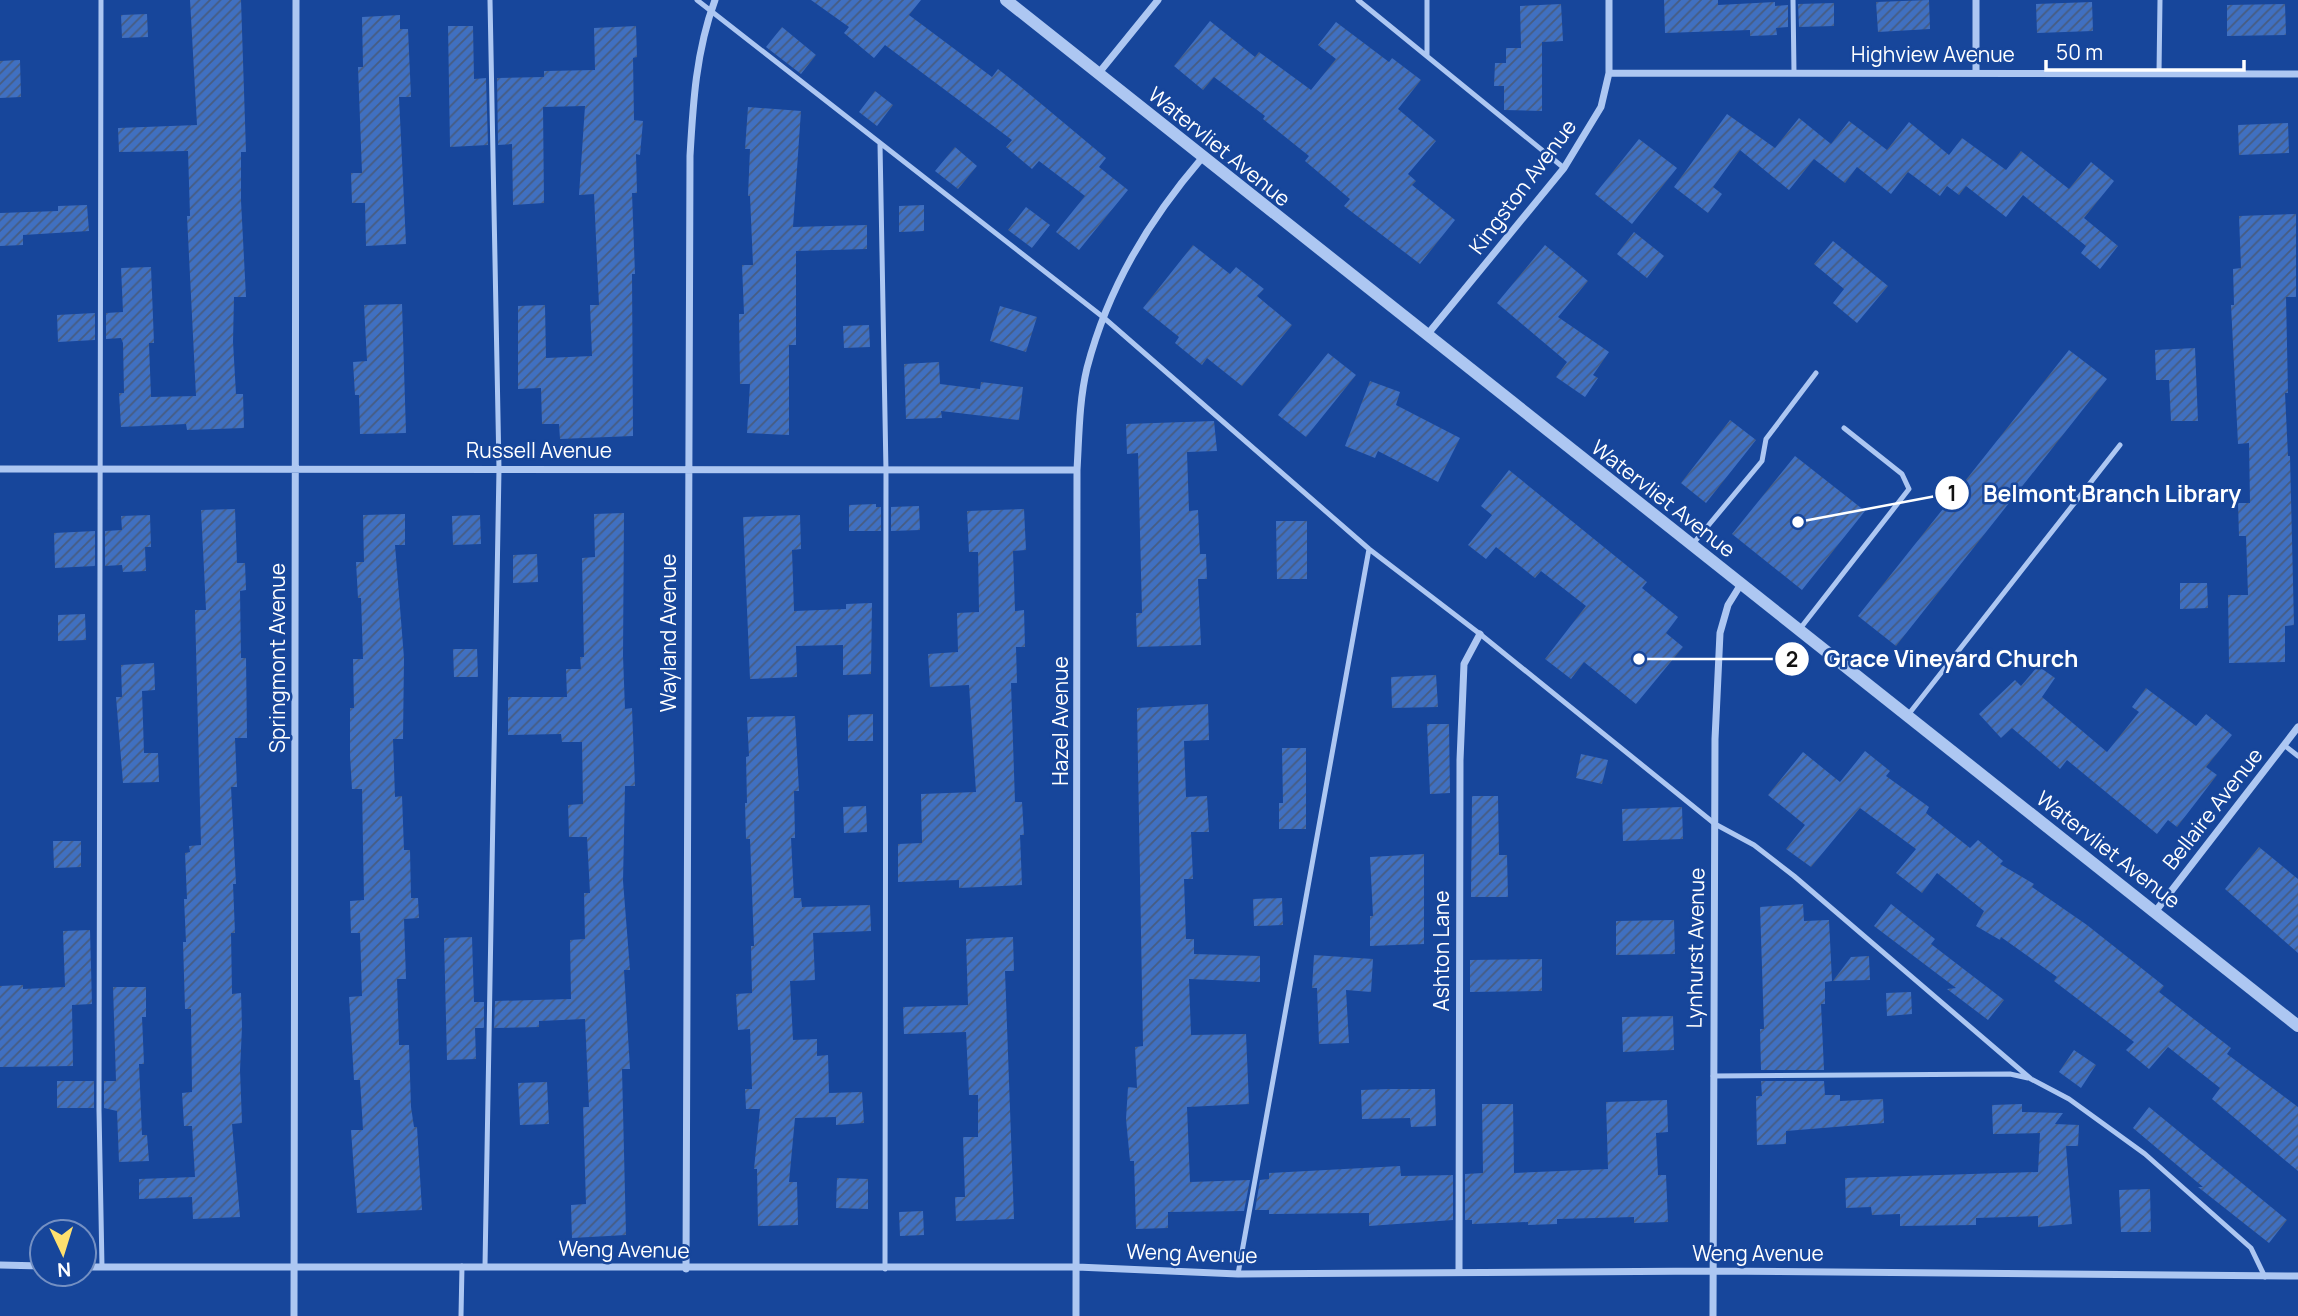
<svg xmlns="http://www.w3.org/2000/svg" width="2298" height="1316" viewBox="0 0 2298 1316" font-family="Manrope,sans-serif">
	<defs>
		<pattern id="building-hatch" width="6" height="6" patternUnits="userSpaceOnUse" patternTransform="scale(1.75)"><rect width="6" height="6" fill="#4070c1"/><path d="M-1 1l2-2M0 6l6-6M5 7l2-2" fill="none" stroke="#475c81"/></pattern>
	</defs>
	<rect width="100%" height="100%" fill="#17469b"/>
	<path fill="url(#building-hatch)" d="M190 0H241L246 152H241V201L246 297H234L233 342 236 394H243L244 428 187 430 186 424 121 427 119 393H124L123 343 121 338 106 339V313L123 312 121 268 151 267 154 343H149L151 397 196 396 187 216H190L188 151 119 152 118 128 197 125Z
		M811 0H921L909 15 992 77 998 69 1021 87 1106 158 1099 167 1128 190 1079 250 1056 232 1085 196 1039 161 1032 169 1006 147 1012 140 885 45 874 58 844 33 849 27Z
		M1664 0H1718V5L1775 2V6L1788 5V27L1776 28 1777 35 1750 36V30L1665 33Z
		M1929 0 1930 29 1878 32 1876 2Z
		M2092 2 2093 31 2037 33 2036 4Z
		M1834 3V26L1799 27 1798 4Z
		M1561 4 1563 41 1542 42V111L1504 110V86H1494L1495 63H1506V48H1521L1520 6Z
		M2285 4 2286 35 2227 36V5Z
		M147 14 148 37 122 38 121 15Z
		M400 15V29H408L411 97H399L406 244 366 246 365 203H352L351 173H362L358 67H363L362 17Z
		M1210 21 1255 57 1259 52 1311 90 1336 59 1318 45 1336 22 1389 62 1392 58 1421 80 1398 109 1436 141 1408 174 1416 181 1412 185 1455 220 1420 264 1344 206 1350 199 1305 161 1309 156 1263 119 1265 116 1214 77 1203 90 1174 66Z
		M448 26H473L474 79 486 78 488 145 450 147Z
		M636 26 637 57 633 58 634 120 643 121 640 155 636 154 637 193H632L635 274H632L633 436 560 439 559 424H542L541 388 518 389V306L545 305 546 358 592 356 590 305H599L594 194 579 195 585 106 543 107 544 203 513 205 512 144 498 145 497 78 544 77V71L595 70 594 28Z
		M782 27 816 55 801 74 766 47Z
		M20 60 21 97 0 98V61Z
		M875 91 893 105 877 126 859 112Z
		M748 107 801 111 793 227 867 225V249L796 251V345H789V435L747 433 750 384H740L739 314H744L742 265H753L750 196H748L750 149H745Z
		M1727 114 1775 148 1799 118 1831 144 1849 121 1887 150 1909 122 1949 155 1962 138 2006 170 2021 151 2069 189 2091 162 2114 181 2084 218 2118 246 2100 269 2081 253 2086 246 2023 195 2006 217 1966 186 1959 195 1947 186 1940 196 1908 172 1891 194 1857 167 1845 183 1814 159 1789 190 1740 150 1713 187 1722 194 1708 213 1674 187Z
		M2288 123 2289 153 2239 155 2238 125Z
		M1639 139 1677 168 1632 224 1595 194Z
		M955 147 977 166 958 189 935 171Z
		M87 205 89 231 23 235V245L0 246V213L58 211V206Z
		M924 205V231L899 232V206Z
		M1026 207 1050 225 1032 248 1008 230Z
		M2296 214V297H2286L2288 393H2285L2288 456H2290L2294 625 2285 626V662L2229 663 2228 595H2248L2246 536H2239L2238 503H2250L2249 443 2238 444 2231 305H2234L2233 269 2241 268 2239 216Z
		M1634 232 1664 256 1647 278 1617 254Z
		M1833 241 1888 286 1857 323 1833 303 1844 289 1814 264Z
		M1193 245 1230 274 1236 267 1264 289 1257 296 1292 325 1242 386 1207 358 1202 365 1175 343 1179 337 1143 308Z
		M1545 245 1588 281 1558 317 1609 352 1593 375 1598 378 1585 397 1556 377 1567 362 1497 303Z
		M402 304 406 433 360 434 359 395H355L353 362 367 361 364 305Z
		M1000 306 1037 317 1026 352 990 341Z
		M95 313V340L58 342 57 315Z
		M869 325 870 347 844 348 843 326Z
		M2195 348 2198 421H2171L2169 380H2156L2155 350Z
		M2069 350 2107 379 1896 646 1858 616Z
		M1328 353 1356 375 1306 437 1278 415Z
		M939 362 940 384 980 389 981 382 1023 387 1019 420 941 411 942 418 906 419 904 364Z
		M1370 381 1400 392 1396 405 1460 438 1438 482 1378 451 1375 458 1345 446Z
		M1730 420 1756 440 1706 503 1681 483Z
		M1214 421 1217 451 1187 452 1189 511 1198 510 1200 554H1206L1207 579H1198L1201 645 1137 647 1136 613H1142L1138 453 1127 454 1126 424Z
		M1795 456 1865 511 1802 590 1732 534Z
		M1509 470 1647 582 1642 588 1678 617 1666 633 1683 647 1636 704 1584 662 1571 679 1545 659 1586 606 1541 571 1535 578 1496 547 1486 559 1468 545 1492 515 1481 506Z
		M876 504V507H881V531H849V505Z
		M919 506 920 530 891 531V507Z
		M235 509 237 563H245L246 590 240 591 241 658H246L247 738H235L237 787H231L236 884H233L235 933H231L232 994 241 993 242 1027 240 1070 242 1123 232 1124 240 1217 193 1219 192 1197 139 1199V1179L195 1177 192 1126H184L182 1093 192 1092 191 1009H185L183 942H186L184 899H187L185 853 190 852 189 846 201 845 195 610H206L201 510Z
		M1024 509 1026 550 1013 551 1015 611 1024 610 1025 647H1016L1017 683H1011L1015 802H1022L1024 835H1020L1022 885 959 888V880L898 882V844L922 843 921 794 976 792 969 685 930 687 928 654 958 652 957 613 979 612 978 552H969L967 511Z
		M624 513 623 656 625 709 632 708 635 786H625L623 881 630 970H624L630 1069H622L626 1235 572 1238 571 1205 586 1204 583 1107H589L585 1019 539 1021V1027L494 1028 495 1001 571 999 570 940 585 939 584 893H590L587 837H569L568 805 583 804 582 742H562L561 734 508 735V697H567L566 669H581L580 657H584L582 558 595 557 594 514Z
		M405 514V545H395L404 658 403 739H393L395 797 402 796 404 850H410L411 898H418L419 918 404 919 406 979H397L399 1045H409L411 1107 414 1127H417L422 1210 357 1213 351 1130H363L360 1080H354L349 997 362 996 360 933H351L350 901 364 900 362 789H352L350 756V708H354L353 659H363L361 598H358L356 562H364L363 515Z
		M150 515 151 547H145L146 571 123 572 122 565 105 566V531L122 530 121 516Z
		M480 515 481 544 453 545 452 516Z
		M800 515 801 549 792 550 794 611 846 609V604L872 603 871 674 843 675V645L796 646 797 677 750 679 743 517Z
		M1276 521H1307V579H1277Z
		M95 531V566L55 568 54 533Z
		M537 554 538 582 513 583V555Z
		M2180 583H2207L2208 608 2180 609Z
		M85 614 86 640 58 641V615Z
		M453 649H477L478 677H454Z
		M154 663 155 690 142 691 144 753H158L159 782 123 783 116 697H122L121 665Z
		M2038 666 2055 678 2042 697 2107 752 2139 712 2132 707 2146 688 2196 726 2206 714 2232 735 2206 767 2217 775 2177 827 2168 820 2157 834 2067 760 2060 769 2012 728 2001 738 1979 714 2015 680 2021 686Z
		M1436 675 1438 707 1392 708 1391 677Z
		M1208 704 1209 740 1184 741 1186 797 1207 796 1209 832H1191L1193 879H1184L1186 939H1194V954L1260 956V982L1189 979 1191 1035 1246 1034 1249 1104 1187 1107 1190 1182 1250 1180 1244 1211 1168 1212V1228L1136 1229 1134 1161H1130L1126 1119 1128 1087 1137 1088 1135 1047 1143 1046 1137 708Z
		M873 714V741H848V715Z
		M795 716 799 791H794L795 838H791L794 898H801L802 907 870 905 871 931 813 933 815 980 790 981 793 1040 817 1039V1056L828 1055 829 1093 862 1092 864 1123 836 1125V1117L795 1118 789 1182H797L798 1225 758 1226 757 1169H754L760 1109H746L745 1089H752L750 1029 738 1030 736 994 752 993 751 946H754L750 839H746L745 803H747L746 757 749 756 747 717Z
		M1427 724H1449L1450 793 1430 794Z
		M1282 748H1306V829H1279V803H1283Z
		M1865 751 1890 771 1886 776 1929 807 1926 813 1970 848 1978 840 2003 861 2000 864 2034 884 2032 887 2087 925 2164 986 2159 992 2231 1048 2227 1054 2298 1107V1171L2212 1099 2220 1088 2168 1047 2149 1069 2126 1050 2134 1042 2054 981 2057 977 2001 937 2000 940 1976 926 1984 911 1937 873 1922 893 1896 873 1916 849 1860 808 1811 867 1786 849 1805 825 1768 795 1803 752 1840 782Z
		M1581 754 1608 760 1602 784 1576 778Z
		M1472 796H1498L1499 855H1507L1508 897H1471Z
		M866 806 867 832 844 833 843 807Z
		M1682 807 1683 839 1623 841 1622 809Z
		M53 841H81V867L54 868Z
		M2259 847 2298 879V953L2225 889Z
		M1424 854V944L1370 946V916H1373L1370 857Z
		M1282 898 1283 925 1254 926 1253 899Z
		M1803 904 1804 921 1829 920 1832 981 1825 982V1004H1821L1824 1070H1761L1760 1029H1764L1760 907Z
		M1891 904 1935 939 1931 944 2004 1000 1988 1020 1947 989 1956 988 1874 926Z
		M1674 920 1675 954 1616 955V921Z
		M90 930 92 1004 72 1005 73 1066 0 1067V986L23 985V989L65 987 63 931Z
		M472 937 474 1002H484V1028H475L476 1059 447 1060 444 938Z
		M1013 937 1014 971H1005L1014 1219 956 1221 955 1197H965L963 1137H978V1095H969L966 1032 904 1034 903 1007 968 1005 966 939Z
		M1314 955 1373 959 1371 992 1346 990 1349 1043 1319 1044 1317 988H1312Z
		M1869 956 1870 980 1833 981 1851 957Z
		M1542 959V991L1470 992V960Z
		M113 987H146V1017H142L144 1064H139L142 1135H147L149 1161 119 1162 117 1111 104 1108V1081H116Z
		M1911 992 1912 1014 1887 1016 1886 993Z
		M1673 1016 1674 1050 1623 1052 1622 1017Z
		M2074 1050 2096 1065 2081 1088 2059 1072Z
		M57 1081H94V1108H57Z
		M1761 1081H1824L1825 1095H1840V1101L1883 1099 1884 1123 1786 1131V1144L1757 1145 1756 1096H1762Z
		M547 1082 549 1124 520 1125 518 1083Z
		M1390 1089H1435L1436 1126 1411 1127 1410 1118 1362 1119 1361 1090Z
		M1667 1100 1668 1132 1656 1133 1658 1175H1666L1668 1222 1634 1223V1217L1557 1219V1224L1528 1225V1222L1472 1224V1220H1465V1174L1483 1173 1482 1104H1513L1514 1173 1608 1169 1606 1102Z
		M2022 1104V1112L2063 1113 2055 1124 2079 1125 2078 1146H2066L2072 1224 2038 1227V1216L1976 1218V1225L1900 1226V1214L1872 1215 1871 1207 1846 1208 1845 1178 2038 1172 2040 1133 1993 1134 1992 1105Z
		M2149 1107 2287 1220 2269 1243 2198 1187H2203L2133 1128Z
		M1400 1166 1401 1176 1453 1175V1220L1369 1226V1213L1269 1214V1210H1255L1260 1180 1269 1179V1173Z
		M837 1178 868 1179V1209L836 1208Z
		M2150 1189 2151 1232H2121L2119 1190Z
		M923 1211 924 1235 900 1236 899 1212Z"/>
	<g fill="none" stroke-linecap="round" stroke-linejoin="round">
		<path stroke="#adc7f2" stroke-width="5" d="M101 0 99 1110 102 1267
			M697 0 1103 317 1369 549 1480 634 1715 824 1754 845 1794 876 2031 1079 2069 1099 2145 1154 2251 1248 2265 1277
			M1358 0 1564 168
			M1793 0 1794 72
			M1427 55V0
			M2159 73 2160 0
			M880 144 886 471 885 1269
			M1692 545 1762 461 1766 439 1816 373
			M1799 630 1909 489 1902 474 1844 428
			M1908 715 2120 445
			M2284 745 2298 756
			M1713 1076 2010 1074 2028 1078
			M485 1266 499 469 490 0
			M1238 1274 1369 549
			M461 1316 462 1266"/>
		<path stroke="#adc7f2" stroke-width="7" d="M1976 0V73
			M1609 73 2298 74
			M1098 74 1158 0
			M1427 335 1564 168 1601 107 1609 73V0
			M0 469 1077 470
			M2155 912 2298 727
			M0 1265 42 1266
			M84 1267H1077L1238 1274 1713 1271 2298 1276
			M686 1269 690 156C693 103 696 51 715 0
			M1459 1272 1460 760 1464 664 1480 634
			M294 1316 296 0
			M1076 1316 1077 470C1079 437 1079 401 1087 368 1108 288 1148 221 1202 158
			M1713 1316 1715 739 1720 633 1728 605 1741 584"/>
		<path stroke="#adc7f2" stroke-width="12" d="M1006 0 2298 1026"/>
	</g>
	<g text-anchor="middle" stroke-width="5" stroke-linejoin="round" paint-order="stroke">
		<g font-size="21" fill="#fff" stroke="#17469b">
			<text x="1933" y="62">Highview Avenue</text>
			<text transform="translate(1219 147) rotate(39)" y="7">Watervliet Avenue</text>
			<text transform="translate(1523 187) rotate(-53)" y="7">Kingston Avenue</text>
			<text x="539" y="458">Russell Avenue</text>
			<text transform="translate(1663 499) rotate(38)" y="7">Watervliet Avenue</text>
			<text transform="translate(669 633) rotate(-90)" y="7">Wayland Avenue</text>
			<text transform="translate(278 658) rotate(-90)" y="7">Springmont Avenue</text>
			<text transform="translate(1061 721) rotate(-90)" y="7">Hazel Avenue</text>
			<text transform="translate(2213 809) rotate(-52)" y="7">Bellaire Avenue</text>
			<text transform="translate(2108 850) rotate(38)" y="7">Watervliet Avenue</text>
			<text transform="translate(1696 948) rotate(-89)" y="7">Lynhurst Avenue</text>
			<text transform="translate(1442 951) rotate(-90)" y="7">Ashton Lane</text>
			<text transform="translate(624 1250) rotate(1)" y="7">Weng Avenue</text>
			<text transform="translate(1192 1254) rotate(2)" y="7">Weng Avenue</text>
			<text x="1758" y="1261">Weng Avenue</text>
		</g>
	</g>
	<path fill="none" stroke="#fff" stroke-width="2.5" d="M1798 522L1952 493M1639 659L1792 659"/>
	<g fill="#fff" stroke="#17469b" stroke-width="2.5">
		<circle cx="1798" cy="522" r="7"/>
		<circle cx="1639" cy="659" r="7"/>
		<circle cx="1952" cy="493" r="18"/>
		<circle cx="1792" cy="659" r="18"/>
	</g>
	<g font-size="21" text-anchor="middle" font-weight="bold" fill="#111">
		<text x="1952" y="501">1</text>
		<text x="1792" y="667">2</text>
	</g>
	<g font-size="23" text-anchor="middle" font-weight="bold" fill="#fff" stroke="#17469b" stroke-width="5" stroke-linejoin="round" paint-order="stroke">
		<text x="2112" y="502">Belmont Branch Library</text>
		<text x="1951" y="667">Grace Vineyard Church</text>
	</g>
	<g transform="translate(63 1253) rotate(176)"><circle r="33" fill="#17469b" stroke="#7490c3" stroke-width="2"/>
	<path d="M0-5L12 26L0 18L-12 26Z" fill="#ffe06e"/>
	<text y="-10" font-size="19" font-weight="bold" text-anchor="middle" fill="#ffffff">N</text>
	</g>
	<path d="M2046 60v10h198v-10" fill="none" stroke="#ffffff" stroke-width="3.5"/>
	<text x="2056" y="60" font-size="21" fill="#ffffff" stroke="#17469b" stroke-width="5" paint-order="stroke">50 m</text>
</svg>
